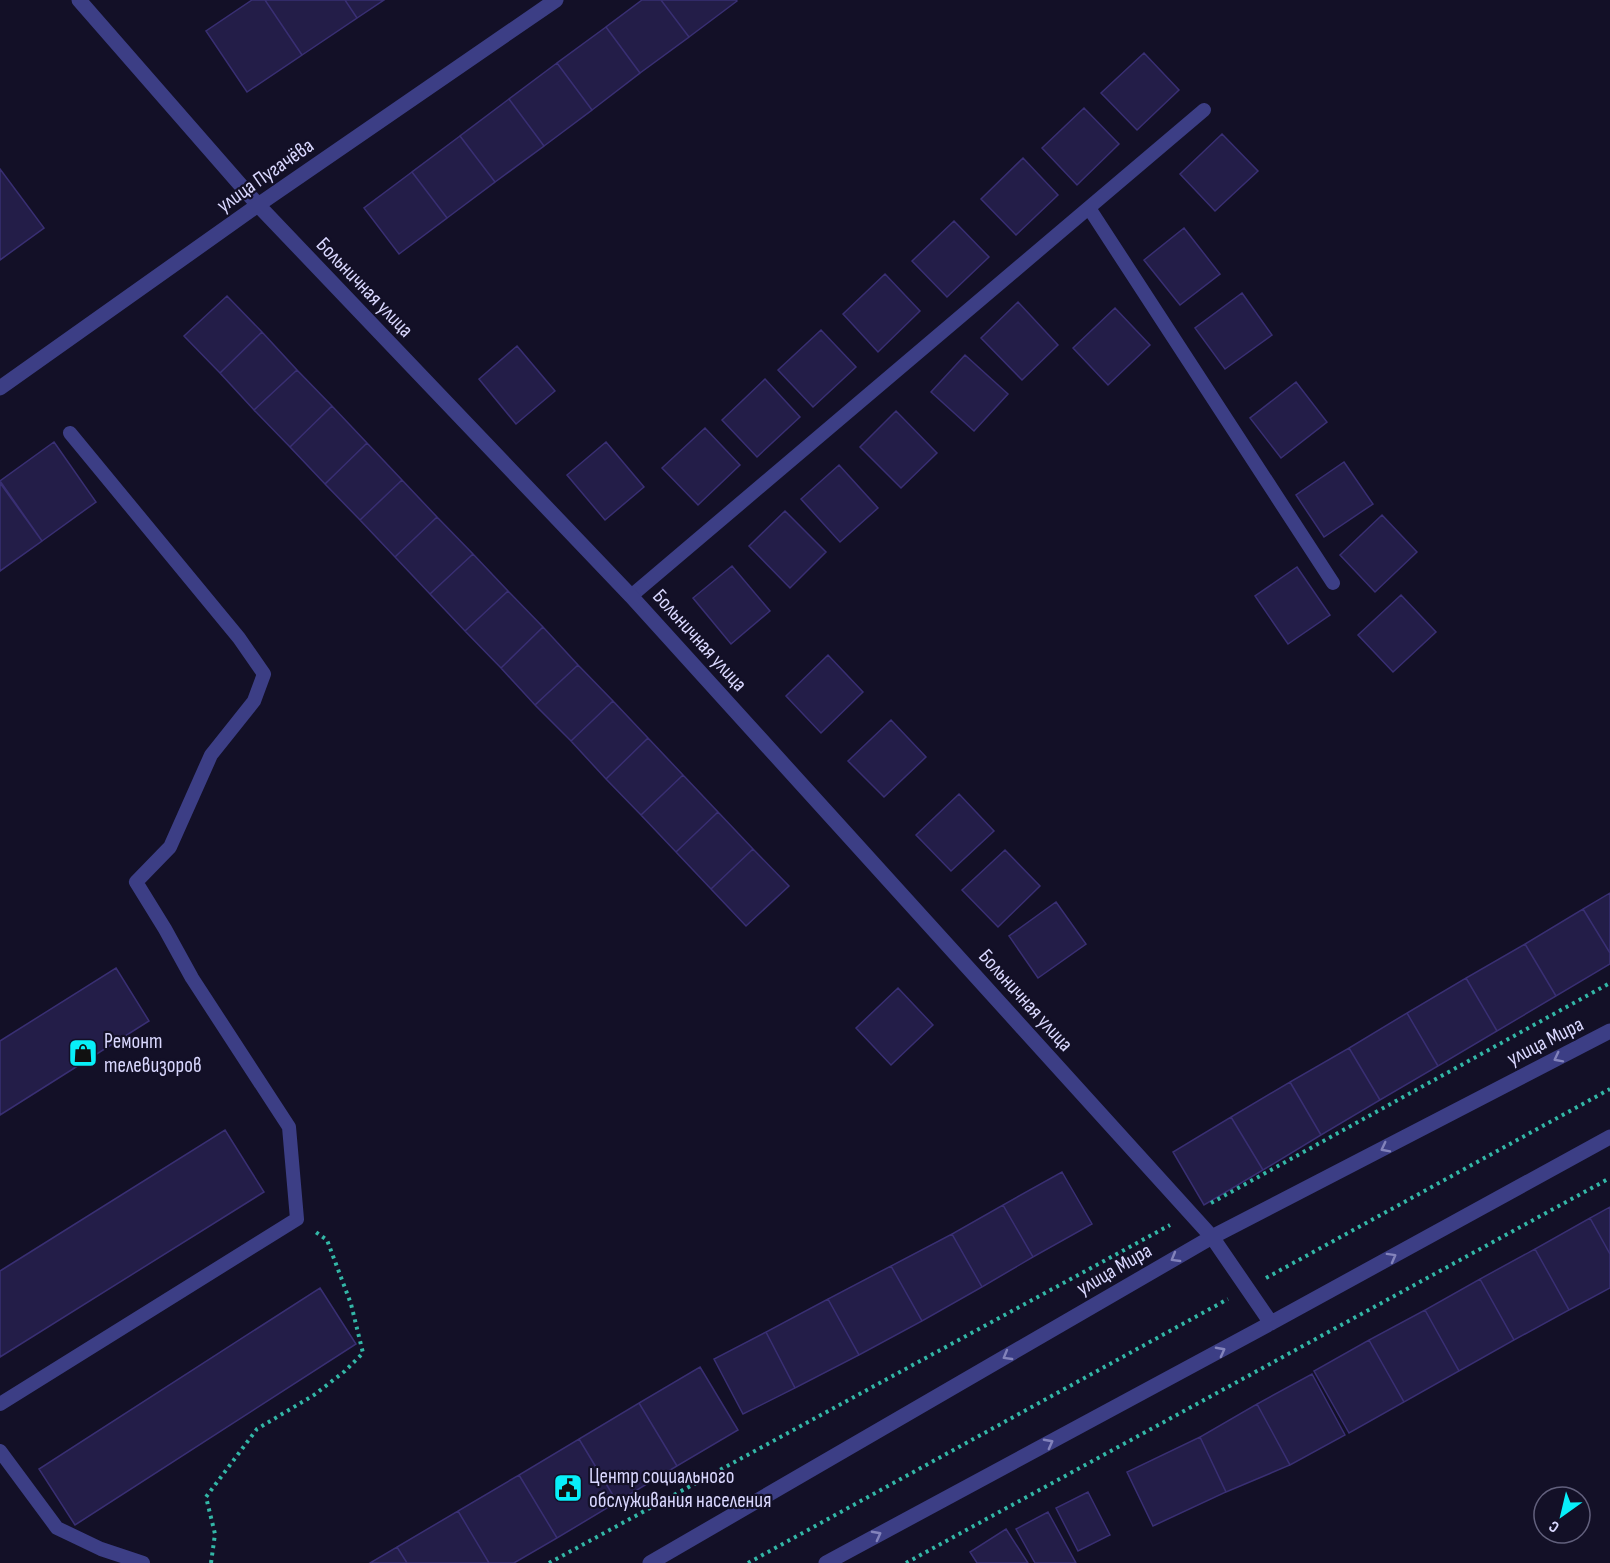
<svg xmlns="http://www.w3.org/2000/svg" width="1610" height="1563" viewBox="0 0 1610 1563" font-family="'Sofia Sans Condensed',sans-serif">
	<rect width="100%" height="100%" fill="#131027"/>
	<path fill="#231d48" stroke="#392f73" stroke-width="1.5" d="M252 0H265L302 55 247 92 206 31Z
		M265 0H345L357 18 302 55Z
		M345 0H384L357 18Z
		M642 0H661L689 37 640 73 606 27Z
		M661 0H736L737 1 689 37Z
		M606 27 640 73 592 110 557 63Z
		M1144 53 1179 90 1137 130 1101 93Z
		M557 63 592 110 544 146 509 99Z
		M509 99 544 146 495 182 460 136Z
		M1084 108 1119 144 1077 185 1042 148Z
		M1222 134 1258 171 1215 211 1180 174Z
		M460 136 495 182 447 218 412 172Z
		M1023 158 1058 195 1016 235 981 199Z
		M0 169 44 228 0 260Z
		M412 172 447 218 399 254 364 208Z
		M954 221 989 257 947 297 912 261Z
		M1184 228 1220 274 1180 305 1144 260Z
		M885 274 920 311 878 352 843 314Z
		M1242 293 1272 335 1225 369 1195 328Z
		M227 296 262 332 220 373 184 336Z
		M1018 302 1058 345 1022 380 981 338Z
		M1115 308 1150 345 1108 385 1073 348Z
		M821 330 856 367 813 407 778 370Z
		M262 332 297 370 254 410 220 373Z
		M517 346 555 391 516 424 479 379Z
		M965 355 1008 394 974 431 931 392Z
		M297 370 332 406 290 447 254 410Z
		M765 379 800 417 757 457 722 420Z
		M1296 382 1327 422 1281 458 1250 418Z
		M332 406 367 443 325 484 290 447Z
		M896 411 937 453 901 488 860 447Z
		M705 428 740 465 698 505 662 468Z
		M54 442 96 502 42 541 0 481Z
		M606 442 644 487 605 520 567 475Z
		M367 443 402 480 360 520 325 484Z
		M1344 462 1373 504 1324 537 1296 495Z
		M839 465 878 508 840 542 801 499Z
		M402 480 437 517 395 557 360 520Z
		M0 483 42 541 0 571Z
		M785 511 826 552 790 588 749 546Z
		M1382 515 1417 552 1375 592 1340 555Z
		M437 517 473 554 430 594 395 557Z
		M473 554 508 591 465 631 430 594Z
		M732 566 770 611 731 644 693 598Z
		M1297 567 1330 615 1288 644 1255 596Z
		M508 591 543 627 501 668 465 631Z
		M1401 595 1436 632 1393 672 1358 635Z
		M543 627 578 665 535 705 501 668Z
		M828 655 863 692 821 733 786 696Z
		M578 665 613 701 571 741 535 705Z
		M613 701 648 738 606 779 571 741Z
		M891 720 926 757 884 797 848 761Z
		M648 738 683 775 641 815 606 779Z
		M683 775 718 812 676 852 641 815Z
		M959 794 994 831 951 871 916 835Z
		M718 812 753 849 711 889 676 852Z
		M753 849 789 886 746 926 711 889Z
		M1005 850 1040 886 998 927 962 890Z
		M1610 893V953L1583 909Z
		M1056 902 1086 944 1038 978 1009 936Z
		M1583 909 1610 953V964L1556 996 1525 944Z
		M1525 944 1556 996 1497 1031 1466 978Z
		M116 968 149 1021 0 1115V1041Z
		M1466 978 1497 1031 1438 1066 1407 1013Z
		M898 988 933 1025 891 1065 856 1028Z
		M1407 1013 1438 1066 1380 1100 1349 1048Z
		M1349 1048 1380 1100 1321 1135 1290 1082Z
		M1290 1082 1321 1135 1263 1170 1231 1117Z
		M1231 1117 1263 1170 1204 1205 1173 1152Z
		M225 1130 264 1192 0 1357V1271Z
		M1062 1172 1092 1224 1033 1257 1003 1205Z
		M1003 1205 1033 1257 982 1287 952 1234Z
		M1610 1207V1254L1590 1218Z
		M1590 1218 1610 1254V1288L1569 1310 1535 1249Z
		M952 1234 982 1287 922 1321 891 1266Z
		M1535 1249 1569 1310 1514 1340 1480 1279Z
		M891 1266 922 1321 859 1355 828 1299Z
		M1480 1279 1514 1340 1459 1371 1425 1310Z
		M320 1288 356 1344 75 1525 39 1469Z
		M828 1299 859 1355 795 1388 766 1332Z
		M1425 1310 1459 1371 1404 1402 1369 1340Z
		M766 1332 795 1388 743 1414 714 1359Z
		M1369 1340 1404 1402 1349 1433 1314 1371Z
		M700 1367 738 1430 677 1466 639 1403Z
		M1312 1374 1345 1435 1290 1465 1257 1404Z
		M639 1403 677 1466 617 1502 579 1439Z
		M1257 1404 1290 1465 1226 1492 1200 1437Z
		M1200 1437 1226 1492 1153 1526 1127 1472Z
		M579 1439 617 1502 557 1538 519 1475Z
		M519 1475 557 1538 514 1563H489L458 1511Z
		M1088 1492 1110 1535 1078 1551 1056 1508Z
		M458 1511 489 1563H407L397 1547Z
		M1048 1512 1076 1563H1035L1016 1529Z
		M1006 1529 1028 1563H977L970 1552Z
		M397 1547 407 1563H370Z"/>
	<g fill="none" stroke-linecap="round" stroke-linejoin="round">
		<path stroke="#33b7a7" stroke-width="4" stroke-dasharray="3 4.5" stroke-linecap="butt" d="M1211 1203 1610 983
			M1266 1278 1610 1089
			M211 1563 215 1534 206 1497 257 1429 314 1395 345 1371 363 1353 351 1304 327 1240 313 1230
			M549 1563 1170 1225
			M748 1563 1228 1299
			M906 1563 1610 1178"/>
		<path stroke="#3c3e85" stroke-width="14" d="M1089 208 1333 583
			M631 596 1204 110
			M0 1404 297 1219 289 1127 192 978 165 929 136 882 170 847 211 755 254 701 264 674 239 638 70 433
			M0 1451 57 1528 101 1549 143 1563"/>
		<path stroke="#3c3e85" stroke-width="15" d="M79 0 258 205 631 596 1212 1237 1271 1323
			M0 388 258 205 556 0
			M650 1563 1212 1237 1610 1031
			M826 1563 1271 1323 1610 1137"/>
	</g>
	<defs><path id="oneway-chevron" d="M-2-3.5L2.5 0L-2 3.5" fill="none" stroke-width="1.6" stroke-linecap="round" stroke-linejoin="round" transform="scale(1.5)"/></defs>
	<g stroke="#8383bb">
		<use href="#oneway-chevron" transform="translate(1558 1058) rotate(153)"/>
		<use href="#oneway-chevron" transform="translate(1385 1148) rotate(153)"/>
		<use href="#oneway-chevron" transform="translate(1392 1257) rotate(-29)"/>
		<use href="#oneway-chevron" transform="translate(1175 1258) rotate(150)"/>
		<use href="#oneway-chevron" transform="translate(1221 1351) rotate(-28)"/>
		<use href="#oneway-chevron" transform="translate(1007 1356) rotate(150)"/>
		<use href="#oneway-chevron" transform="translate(1049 1443) rotate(-28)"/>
		<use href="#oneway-chevron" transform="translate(877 1535) rotate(-28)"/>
	</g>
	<defs>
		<g id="shop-square" transform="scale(1.5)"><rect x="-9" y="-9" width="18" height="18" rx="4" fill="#08eff9" stroke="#131027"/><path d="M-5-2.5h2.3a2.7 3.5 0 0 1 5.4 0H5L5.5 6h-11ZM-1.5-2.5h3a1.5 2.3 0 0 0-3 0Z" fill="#111"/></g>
		<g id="civic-square" transform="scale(1.5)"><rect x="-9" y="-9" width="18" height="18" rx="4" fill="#08eff9" stroke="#131027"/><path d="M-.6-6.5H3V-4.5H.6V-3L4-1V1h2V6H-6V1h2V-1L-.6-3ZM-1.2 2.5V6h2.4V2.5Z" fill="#111"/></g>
	</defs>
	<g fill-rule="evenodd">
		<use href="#shop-square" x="83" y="1053"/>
		<use href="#civic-square" x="568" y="1488"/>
	</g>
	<g text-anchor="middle" stroke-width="4.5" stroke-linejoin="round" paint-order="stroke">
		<g font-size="21" fill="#d9d7fe" stroke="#131027">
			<text transform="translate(265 175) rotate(-35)" y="7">улица Пугачёва</text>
			<text transform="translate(365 287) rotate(46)" y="7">Больничная улица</text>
			<text transform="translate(700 640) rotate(48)" y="7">Больничная улица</text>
			<text transform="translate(1026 1000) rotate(48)" y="7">Больничная улица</text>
			<text transform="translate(1545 1041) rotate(-27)" y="7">улица Мира</text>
			<text transform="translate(1114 1269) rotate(-30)" y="7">улица Мира</text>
		</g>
		<g font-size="21" fill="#d9d7fe" stroke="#131027" text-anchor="start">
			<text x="104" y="1048">Ремонт<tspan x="104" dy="24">телевизоров</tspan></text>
			<text x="589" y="1483">Центр социального<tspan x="589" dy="24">обслуживания населения</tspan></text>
		</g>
	</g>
	<g transform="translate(1562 1515) rotate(214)"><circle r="28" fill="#131027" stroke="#62607d" stroke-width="1.5"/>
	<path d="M0-4.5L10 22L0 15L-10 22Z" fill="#08eff9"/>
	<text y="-9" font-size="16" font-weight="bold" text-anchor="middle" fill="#d9d7fe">С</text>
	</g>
</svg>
